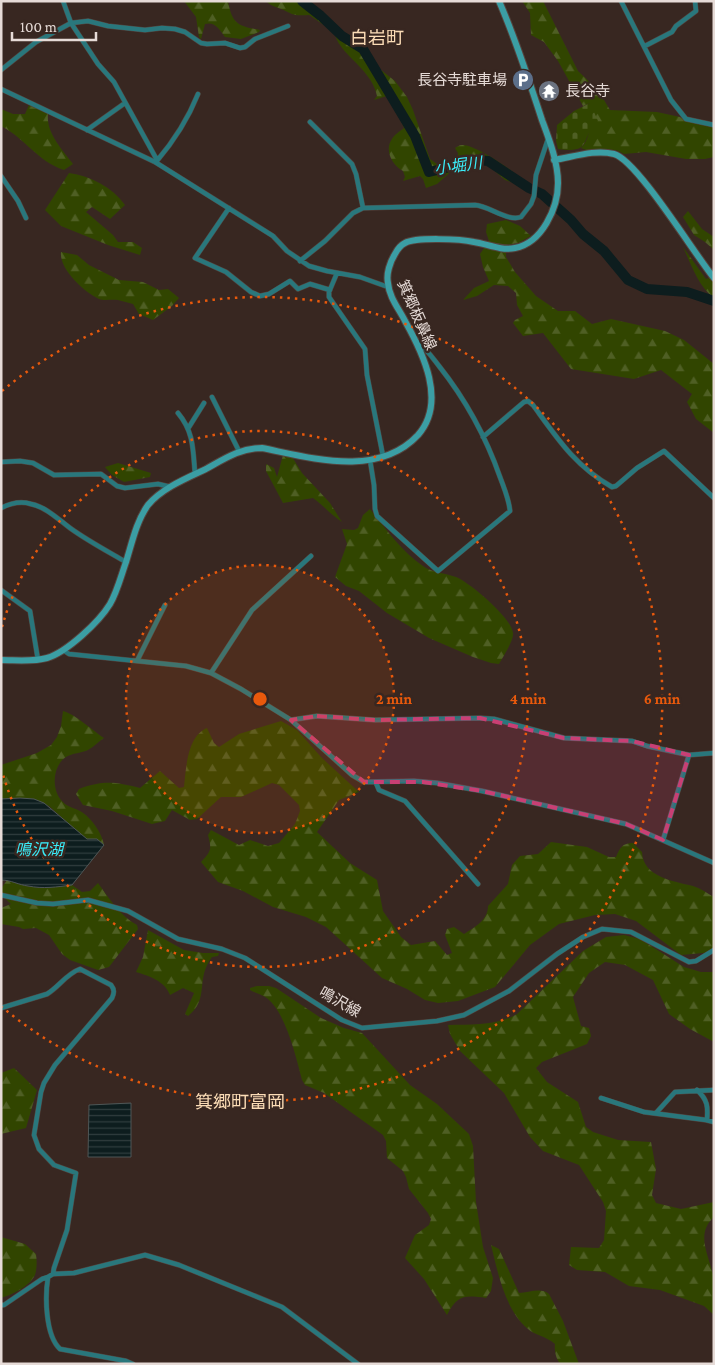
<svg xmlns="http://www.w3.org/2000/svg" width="715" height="1365" viewBox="0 0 715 1365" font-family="'Crimson Pro','Noto Sans JP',serif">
	<defs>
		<pattern id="forest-firs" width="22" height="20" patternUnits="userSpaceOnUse" patternTransform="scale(1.25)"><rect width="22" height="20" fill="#314500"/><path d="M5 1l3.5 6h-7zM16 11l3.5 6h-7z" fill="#4f5f24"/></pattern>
		<pattern id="cemetery-stones" width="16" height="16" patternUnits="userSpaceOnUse" patternTransform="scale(1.25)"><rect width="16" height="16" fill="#314500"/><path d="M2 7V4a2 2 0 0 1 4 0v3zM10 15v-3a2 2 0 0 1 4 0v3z" fill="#4f5f24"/></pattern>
		<pattern id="water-rules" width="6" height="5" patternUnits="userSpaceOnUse" patternTransform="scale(1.25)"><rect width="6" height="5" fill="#0d1d1e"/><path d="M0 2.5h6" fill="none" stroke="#303d3e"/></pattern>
	</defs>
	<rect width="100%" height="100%" fill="#382721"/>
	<path fill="url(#forest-firs)" d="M184 1H228C232 24 238 26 260 30L259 32 241 39 225 37C220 30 215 21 205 24L201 39 199 37 196 17Z
		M266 1H310L338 30 353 40 371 62 395 81 407 97 413 110 430 159 437 164 457 160 458 153 455 148C457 147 459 145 462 145 473 143 522 175 525 184L520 185 505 180 489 166 480 163 454 169 437 184 426 188 423 179 420 176 403 181 405 177 403 171C392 165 384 150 392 139 394 135 400 131 404 128L390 95 374 100 377 96C373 74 351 61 340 45 336 40 336 35 332 31 325 25 316 20 309 15 292 16 295 15 281 9 274 6 271 6 266 1Z
		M522 1H543L578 71 598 90 610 110 657 112 680 117 685 121 714 127V157L705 159H686L646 152 624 154 616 150 598 149 589 151 581 148C592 137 590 118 590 103L583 106 558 61 544 42 531 35 530 13Z
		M29 105 48 114C46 133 62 149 73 164L64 170C37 161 26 139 1 126V109L13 114H25Z
		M69 173C91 176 112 187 125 205L110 219 92 207 86 212 113 235 118 242H133L142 248 140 255 108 245 61 226 45 210Z
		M688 211 702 229 714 237V250L705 242 694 235 683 217Z
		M506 220 520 226 531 236 518 243 506 245V257L515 272 536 296 558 311H575L592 324 611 319 665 331 684 340 714 364V433L696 419 687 402 692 394 661 370 634 379 571 369 543 333 523 336 513 323 515 320 523 316 517 305 516 293 508 286 494 285 477 296 463 300 474 288 489 281 483 267 480 254 489 241 486 232 487 224Z
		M683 247 706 279 714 276V298C698 286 691 264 683 247Z
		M61 252 77 255 89 265 119 280 143 282 159 290 168 289 179 298 172 306 153 320 139 314 133 304C128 303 123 301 118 300 112 299 104 301 99 299 84 292 59 269 61 252Z
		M283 455H291L302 473 330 503 342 522C331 515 323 505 313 498L283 503 266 471V464L274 468 277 477Z
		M118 463 151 473 150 477 124 482 112 475 105 467Z
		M370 509C385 528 403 553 423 566 432 573 445 573 456 577 469 582 512 618 513 633 514 640 503 657 499 664L491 663 473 657 429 638 387 613 359 591 346 586 335 577 347 544 342 529 354 530 358 528 363 515Z
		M63 711C75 714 92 730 104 738 99 741 94 747 88 750 82 753 72 753 66 757 52 766 51 791 63 802 67 807 75 808 80 811 91 817 102 833 104 845L97 839 87 840 49 806 20 798 1 799V765L37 753 51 745 57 737 61 726Z
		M281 721 297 730 322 758 359 792 339 800 317 832 350 863 377 880 383 911 401 937 411 945 435 941 447 955 452 953 445 935 447 929 454 927 464 934C475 927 488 920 488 906L508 884 512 865 520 856 538 854 551 842 587 847 609 857H616C620 848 622 843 633 843L642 852C643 877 673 881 693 886 700 888 707 893 714 897V952L681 955 636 921 615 914 595 915 559 924 530 945 495 987 458 1001 438 1003 425 1000 407 989 382 978 326 927 306 917 273 907 243 891 218 882 201 862C211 851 212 850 208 835L211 830 239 845 250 840 268 846 279 843 295 824 300 811 299 805 279 785 272 783 241 797H221L197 819 190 820 172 810 165 821 152 824 112 811 83 805 76 794 79 789C104 780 115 782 140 788L160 771 179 788 184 787C186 769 187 736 207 728L214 743 219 747 239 734Z
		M7 880 26 886 43 888 72 885 82 892 90 891 98 883C109 898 120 916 137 925L138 929 109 967 98 970 70 960 62 954 49 935 36 928 23 929 19 927 1 924V908L11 904 1 895V889Z
		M148 930 184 950 203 953H219L218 956 212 957C195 979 210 999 188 1016L185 1014 194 993 183 988 170 995C165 981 149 976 136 972L143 957Z
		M624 935 640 939 684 967 701 972H714V1042L690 1029 669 1014 653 980 625 965 605 962 589 973 573 997 581 1026 589 1028 591 1036 587 1044 542 1062 536 1068 547 1082 578 1102 586 1127 593 1132 618 1140 651 1142 656 1169 652 1195 656 1203 681 1209 714 1202V1217C695 1234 709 1255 713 1275 715 1287 714 1303 714 1315L704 1306 660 1290 629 1286 605 1272 577 1270 569 1265 571 1247 599 1248 604 1240 606 1211 603 1202 579 1165 543 1151 530 1137 504 1093 460 1051 450 1034 448 1025C472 1024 496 1026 517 1014L583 951 606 937Z
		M257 986H269L276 988 321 1018 344 1028 362 1033 410 1085 437 1104 469 1134 473 1146 476 1202 483 1247 493 1278 491 1291 486 1298C465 1295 457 1295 447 1315L424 1279 405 1258 415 1235 429 1225 431 1219 428 1213 409 1189 406 1177 403 1171 387 1158 386 1141 383 1135 324 1093 305 1085 302 1080C296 1057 286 1014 268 999 264 995 255 993 250 990V988Z
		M14 1068 37 1090 26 1128 1 1134V1073Z
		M1 1237 25 1244 36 1254C37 1261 37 1269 35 1275 30 1286 12 1295 1 1298Z
		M491 1245 499 1249 519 1293C528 1293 541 1287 549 1294L563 1321 579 1364C574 1364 565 1365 561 1364 556 1361 554 1349 555 1344 546 1336 534 1335 528 1329 505 1310 498 1273 491 1245Z"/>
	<path fill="url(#cemetery-stones)" d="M590 103 598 121C579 139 593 154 558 149L556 141 557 125 574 111Z"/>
	<path fill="url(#water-rules)" stroke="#4e5656" d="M20 798 34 799 44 803 87 839H97L104 845 72 885C57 887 43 889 28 886 19 885 11 880 1 880V799Z
		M131 1103V1157H88L89 1105Z"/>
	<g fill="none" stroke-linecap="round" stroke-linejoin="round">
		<path stroke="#0d1d1e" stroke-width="10" d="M302 1 321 16 342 36 363 49 415 136 429 172 479 160 488 161 529 188 542 194 571 220 583 234 604 251 628 280 647 289 687 292 714 301"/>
		<g stroke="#54443e" stroke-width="5.5">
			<path id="street" d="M63 1 71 23 98 64 114 82 157 160
				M621 1 671 100 686 119 714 125
				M645 46 672 32 676 26 696 11 695 1
				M1 70 36 42 71 23 88 21 108 26 145 30 162 28 175 29 185 32 201 43 207 44 225 43 240 48 245 47 255 39 288 26
				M1 89 155 162 273 236 287 251 309 266 327 271 360 277 388 287
				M310 122 352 164 356 174 363 208
				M87 130 125 103
				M156 162C174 141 188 119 198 94
				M1 176 18 201 26 218
				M229 208 195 258 226 272 251 292 260 296 269 294 290 281 298 289 310 284 330 290
				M300 261 325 241 353 213 363 208 475 205C489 206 508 222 521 217L531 204 534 196 536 175 548 139
				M337 273 329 292V297L365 349 367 375 383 456
				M212 397 239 451
				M178 413C194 432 193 450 195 474
				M189 427 204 403
				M483 437 524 402 528 401 533 405C557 438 575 466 612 487L616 486 637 468 664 451 714 498
				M370 460 374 485 375 509 377 516 438 571 510 511C509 499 504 488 500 477 486 437 466 400 439 366 432 357 426 348 416 341
				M1 462 20 461 33 463 54 475 101 474 117 486 125 488 158 484 171 487
				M1 508C11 503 21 501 31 504 46 507 58 519 70 528 88 541 107 551 126 562
				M1 590 30 611 38 660
				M63 650 69 654 186 666 211 673 241 689 291 720 352 775 364 782 414 781 437 783 482 791 626 824 714 863
				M137 661 165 605
				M211 673 252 610 311 556
				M291 720 317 716 375 720 480 718 494 719 564 738 632 741 647 746 689 755 714 753
				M376 783 379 790 405 801 478 884
				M663 840 689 755
				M1 895 37 903 53 904 88 900 128 911 178 939 222 949 245 958 342 1020 362 1028 437 1021 464 1015 509 991 557 954 583 937 602 929 631 932 689 962 696 961 714 950
				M1 1008 47 994C59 987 66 974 80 969L111 985C115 990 114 993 112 998L55 1065 44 1083 41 1092 34 1135 39 1149 54 1165 76 1173 67 1230 54 1268 53 1274
				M697 1090C708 1100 708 1107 707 1120
				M601 1098 644 1112 706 1120 714 1122
				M656 1113 675 1092 714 1090
				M1 1305H4L42 1279 48 1277
				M133 1364 126 1361 60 1349C45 1335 45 1296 48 1277L53 1274 74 1273 145 1255 179 1265 282 1307 358 1364"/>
		</g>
		<g stroke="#54443e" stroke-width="8">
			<path id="secondary" d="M554 160C573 157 595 149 614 154 637 160 695 255 714 278
				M1 660C16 660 33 662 47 658 67 652 99 622 110 604 117 592 121 576 126 562 132 543 136 522 148 505 162 488 187 478 206 469 224 459 240 448 262 448 312 458 378 478 418 435 447 402 423 353 405 321 399 309 389 297 388 283 386 274 390 262 395 254 397 250 401 245 405 243 416 237 461 239 474 242 487 244 501 251 515 248 542 243 558 208 558 183 558 162 549 139 542 120 529 80 516 40 499 1"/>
		</g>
		<use href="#street" stroke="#29777c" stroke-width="4.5"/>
		<use href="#secondary" stroke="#3b9ea4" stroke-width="6"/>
	</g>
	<path fill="#c93f74" fill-opacity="0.2" stroke="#c93f74" stroke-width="4" stroke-dasharray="10 6" stroke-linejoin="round" d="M317 716 375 720 480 718 564 738 632 741 689 755 663 840 626 824 482 791 423 782H364L291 720Z"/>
	<circle cx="260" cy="699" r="134" fill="#e8590c" fill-opacity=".12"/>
	<g fill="none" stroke="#e8590c" stroke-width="2.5" stroke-dasharray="2.5 5">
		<circle cx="260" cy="699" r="134"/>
		<path d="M2 627A268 268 0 1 1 2 771"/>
		<path d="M2 391A402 402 0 1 1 2 1007"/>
	</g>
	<defs>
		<g id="parking-disc" transform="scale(1.125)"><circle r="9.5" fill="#5c6f8a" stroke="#382721"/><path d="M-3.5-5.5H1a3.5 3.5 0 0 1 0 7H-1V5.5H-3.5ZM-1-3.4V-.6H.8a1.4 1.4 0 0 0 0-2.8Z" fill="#fff"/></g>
		<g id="temple-disc" transform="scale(1.125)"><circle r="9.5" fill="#6b7280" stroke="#382721"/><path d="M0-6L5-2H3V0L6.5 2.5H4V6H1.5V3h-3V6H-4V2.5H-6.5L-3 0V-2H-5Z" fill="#fff"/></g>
	</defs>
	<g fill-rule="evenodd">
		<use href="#parking-disc" x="523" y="80"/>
		<use href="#temple-disc" x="549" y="91"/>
	</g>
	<g text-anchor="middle" stroke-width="5" stroke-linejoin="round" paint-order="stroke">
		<g font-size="15" fill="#e6dbd7" stroke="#382721" text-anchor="end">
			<text x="507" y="85">長谷寺駐車場</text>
			<text x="565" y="96" text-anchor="start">長谷寺</text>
		</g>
		<g font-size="15" fill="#e6dbd7" stroke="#382721">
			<text transform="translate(417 315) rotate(66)" y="5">箕郷板鼻線</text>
			<text transform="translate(340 1002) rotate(30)" y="5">鳴沢線</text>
		</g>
		<g font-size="16" font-style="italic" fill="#3aecf8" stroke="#382721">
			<text transform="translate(458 165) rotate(-7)" y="6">小堀川</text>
			<text x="39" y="855">鳴沢湖</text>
		</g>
		<g font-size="18" fill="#fbdcb6" stroke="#382721">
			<text x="377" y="44">白岩町</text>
			<text x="240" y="1108">箕郷町富岡</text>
		</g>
	</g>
	<circle cx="260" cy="699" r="8" fill="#e8590c" stroke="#382721" stroke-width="2.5"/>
	<g font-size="15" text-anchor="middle" font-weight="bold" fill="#e8590c" stroke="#382721" stroke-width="5" stroke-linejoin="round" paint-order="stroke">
		<text x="394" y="704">2 min</text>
		<text x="528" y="704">4 min</text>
		<text x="662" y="704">6 min</text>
	</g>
	<rect width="715" height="1365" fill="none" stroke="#e6dbd7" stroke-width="5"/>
	<path d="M12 32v8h84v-8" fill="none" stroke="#e6dbd7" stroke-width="2.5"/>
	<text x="20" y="32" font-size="15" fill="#e6dbd7" stroke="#382721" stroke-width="4" paint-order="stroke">100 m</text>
</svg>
